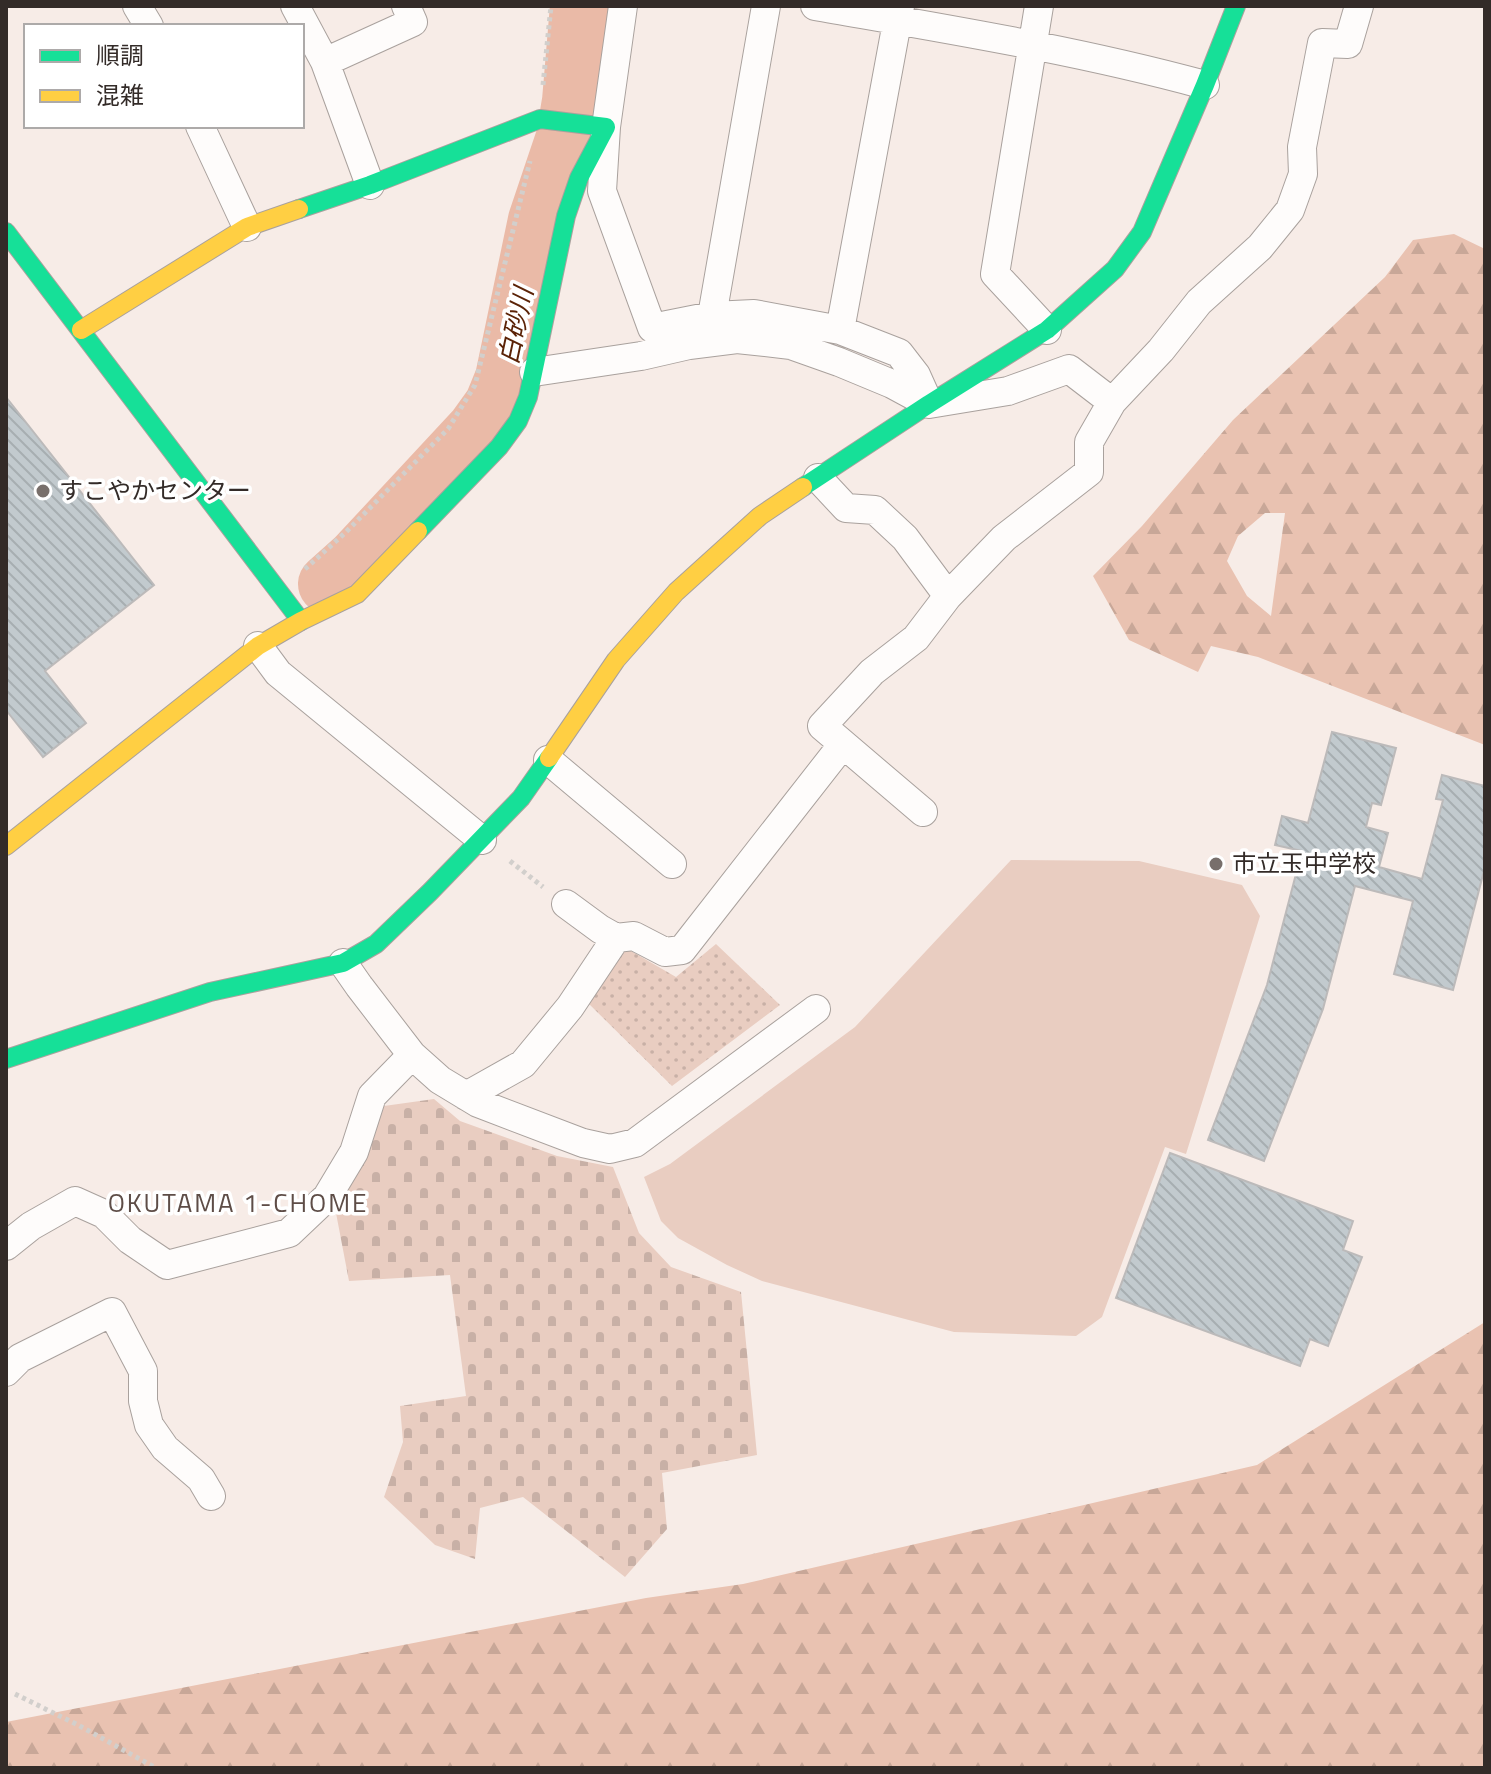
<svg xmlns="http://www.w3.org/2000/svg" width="1491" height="1774" viewBox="0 0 1491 1774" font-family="'Titillium Web','Noto Sans JP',sans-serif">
	<defs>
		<pattern id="forest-firs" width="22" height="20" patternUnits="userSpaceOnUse" patternTransform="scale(2)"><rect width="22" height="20" fill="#e9c2b1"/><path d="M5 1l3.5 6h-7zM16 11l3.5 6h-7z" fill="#c8a798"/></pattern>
		<pattern id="cemetery-stones" width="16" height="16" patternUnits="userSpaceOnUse" patternTransform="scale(2)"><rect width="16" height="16" fill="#e9cdc1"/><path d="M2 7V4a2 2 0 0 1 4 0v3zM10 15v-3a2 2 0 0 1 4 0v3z" fill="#c8b0a6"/></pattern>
		<pattern id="park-dots" width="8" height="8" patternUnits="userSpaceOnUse" patternTransform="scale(2)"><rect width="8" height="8" fill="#e9cdc1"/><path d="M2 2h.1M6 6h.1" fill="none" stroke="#c8b0a6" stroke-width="1.8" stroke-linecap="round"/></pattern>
		<pattern id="building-back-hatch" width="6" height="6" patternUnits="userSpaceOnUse" patternTransform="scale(2)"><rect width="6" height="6" fill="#c2cace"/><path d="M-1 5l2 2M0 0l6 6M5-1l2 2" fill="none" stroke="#a7aeb1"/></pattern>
	</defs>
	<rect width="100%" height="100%" fill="#f7ece7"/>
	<path fill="url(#forest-firs)" fill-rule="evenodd" d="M1454 234 1485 249V745L1258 657 1211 646 1198 672 1129 640 1093 576 1142 526 1233 420 1385 277 1413 240ZM1265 513H1285L1271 616 1247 596 1227 561 1238 536Z
		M1485 1322V1768H6V1722L646 1598 743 1584 1257 1465Z"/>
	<path fill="url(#cemetery-stones)" d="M434 1099 460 1121 557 1156 613 1167 639 1233 671 1267 741 1292 757 1455 662 1473 667 1529 625 1577 523 1497 480 1508 475 1559 435 1545 384 1497 403 1442 400 1406 466 1396 450 1275 349 1281 336 1213 367 1155 377 1120 384 1106Z"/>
	<path fill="url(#park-dots)" d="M716 944 780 1005 672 1086 586 1001 624 947 676 977Z"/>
	<path fill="#e9cdc1" d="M1011 860 1139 861 1242 885 1260 916 1186 1154 1165 1147 1102 1317 1076 1336 954 1332 762 1281 727 1265 678 1238 661 1221 644 1177 670 1164 855 1027Z"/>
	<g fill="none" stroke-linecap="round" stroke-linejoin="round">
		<path stroke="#eabaa7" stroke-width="60" d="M328 584 357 558 476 430 494 405 505 378 538 220 566 137 572 101 580 6"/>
	</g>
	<path fill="url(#building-back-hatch)" stroke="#bcbaba" stroke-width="2" d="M6 397 154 585 45 671 86 723 43 757 6 710Z
		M1332 732 1396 748 1381 805 1372 803 1366 827 1388 833 1379 867 1422 879 1443 800 1436 799 1442 775 1485 786V867L1453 990 1394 974 1413 901 1355 886 1323 1009 1264 1161 1208 1140 1267 985 1302 851 1275 845 1282 816 1308 823Z
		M1170 1153 1353 1221 1343 1250 1362 1257 1328 1346 1310 1339 1300 1366 1116 1298Z"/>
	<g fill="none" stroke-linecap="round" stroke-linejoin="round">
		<g stroke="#a9a19d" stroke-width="30">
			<path id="street" d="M137 6 149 26
				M295 6 325 62 370 185
				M623 6 606 127 602 191 652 328 712 316 754 314 840 330 899 353 916 375 929 404
				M815 6C946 29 1077 50 1205 85
				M1039 6 995 274 1047 330
				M325 62 413 22 406 6
				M200 126 247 227
				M712 316 766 6
				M840 330 900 6
				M534 372 641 356 689 345 737 339 791 345 839 362 892 384 929 404 1008 391 1069 369 1112 402
				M818 478 846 508 875 510 905 538 948 596
				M258 646 278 673 482 840
				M548 760 672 864
				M923 812 822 726 872 672 916 638 948 596 1004 538 1089 472V442L1112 402 1161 350 1199 302 1260 247 1290 210 1303 174 1302 147 1322 43 1348 44 1359 6
				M566 904 600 929 616 938 634 936 665 952 682 950 843 744
				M343 963 359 986 412 1055 440 1080 478 1103 583 1143 610 1149 635 1143 816 1009
				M466 1096 523 1064 570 1007 616 938
				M6 1246 31 1226 75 1201 104 1214 130 1240 167 1265 289 1233 327 1197 354 1152 372 1096 412 1055
				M6 1372 20 1358 112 1312 143 1371V1401L149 1425 165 1448 201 1479 211 1496"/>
		</g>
		<g stroke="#a9a19d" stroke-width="20">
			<path id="fast" d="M299 209 370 185 540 119 606 127 579 178 566 216 528 397 518 421 499 447 418 531
				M6 232 301 621
				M803 487 929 404 1047 330 1115 269 1142 232 1205 85 1236 6
				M6 1059 210 992 343 963 376 944 430 892 521 798 549 758"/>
		</g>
		<g stroke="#a9a19d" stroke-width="20">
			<path id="slow" d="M81 330 247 227 299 209
				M549 758 616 660 676 592 760 516 803 487
				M6 846 258 646 301 621 357 594 418 531"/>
		</g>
		<path stroke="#d2cfcc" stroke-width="5" stroke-dasharray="4 4" stroke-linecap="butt" d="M543 85 551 6
			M305 569 346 532 448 429 475 385 530 161
			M510 861 543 887
			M15 1694 78 1725 156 1768"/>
		<use href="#street" stroke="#fefcfb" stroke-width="28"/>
		<use href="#fast" stroke="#16e098" stroke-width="18"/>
		<use href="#slow" stroke="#ffcf43" stroke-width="18"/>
	</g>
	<g fill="#786f6b" stroke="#fff" stroke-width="3">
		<circle cx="43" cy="491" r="8"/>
		<circle cx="1216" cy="864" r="8"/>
	</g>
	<g text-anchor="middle" stroke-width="7" stroke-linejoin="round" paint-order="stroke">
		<g font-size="24" fill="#332b28" stroke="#fff" text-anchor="start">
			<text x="59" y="499">すこやかセンター</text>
			<text x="1232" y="872">市立玉中学校</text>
		</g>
		<g font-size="26" font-style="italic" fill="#5b2307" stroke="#fff">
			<text transform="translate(516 326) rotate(-78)" y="9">白砂川</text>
		</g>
		<g font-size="26" letter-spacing="2" fill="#5e4d47" stroke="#fff">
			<text x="238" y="1212">OKUTAMA 1-CHOME</text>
		</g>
	</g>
	<rect width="1491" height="1774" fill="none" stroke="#332b28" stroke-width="16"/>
	<rect x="24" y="24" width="280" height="104" fill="#ffffff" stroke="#adaaa9" stroke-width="2"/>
	<rect x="40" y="50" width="40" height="12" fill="#16e098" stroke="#adaaa9" stroke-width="2"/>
	<text x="96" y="64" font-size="24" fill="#332b28">順調</text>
	<rect x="40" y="90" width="40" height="12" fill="#ffcf43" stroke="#adaaa9" stroke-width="2"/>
	<text x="96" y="104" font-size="24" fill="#332b28">混雑</text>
</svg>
